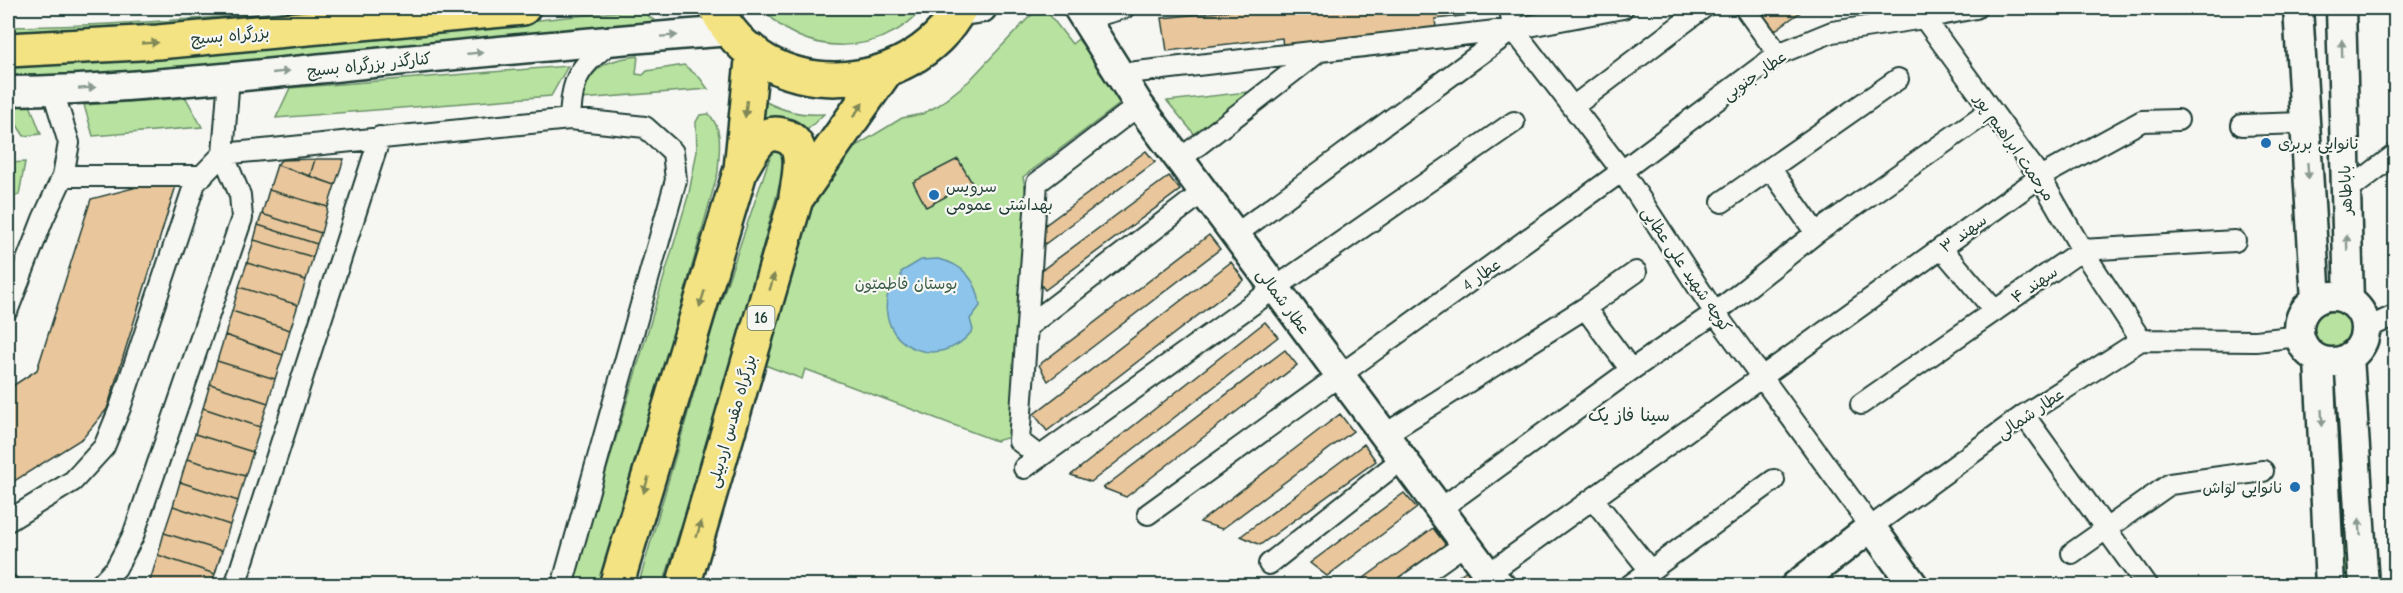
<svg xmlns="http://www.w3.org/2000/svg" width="2403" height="593" viewBox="0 0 2403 593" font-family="'Comic Neue','Playpen Sans Arabic',sans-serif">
	<rect width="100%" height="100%" fill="#f6f6f2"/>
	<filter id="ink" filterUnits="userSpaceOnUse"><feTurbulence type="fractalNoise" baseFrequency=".0167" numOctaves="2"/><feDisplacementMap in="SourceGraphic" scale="12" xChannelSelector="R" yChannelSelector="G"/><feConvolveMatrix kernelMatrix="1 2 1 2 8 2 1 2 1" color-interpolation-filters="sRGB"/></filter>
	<g filter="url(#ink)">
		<path fill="#b7e29f" stroke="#6b906a" stroke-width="1.5" d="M330 8H398L62 33 8 32V27C115 26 223 17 330 8Z
			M763 8H923C884 56 801 59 763 8Z
			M1045 9 1072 44 1078 39 1125 100 1023 177 1028 202 1010 437 996 441 805 369 802 379 762 364 810 197 846 152 902 118 922 114 939 105 969 81 1030 16Z
			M633 10 643 12 659 24 285 65 8 79V60L481 26Z
			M638 56 636 74 643 75 647 71 684 65 700 78 708 89 582 99 579 97C595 65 604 61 638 56Z
			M568 66 551 96 276 118 290 88Z
			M1256 91 1195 135 1167 101Z
			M186 98 202 127 93 136 84 105Z
			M759 98C779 110 800 116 824 114L804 133 763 124Z
			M8 101 29 102 41 134 24 136 8 111Z
			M709 114C724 131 719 150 718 172L604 585 572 586 689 193 697 151 696 122 700 115Z
			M773 148 787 153 783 172 732 359 663 585 638 586 716 316Z
			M25 162 19 195 8 198V163Z
			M2310 330a22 22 0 1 1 44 0a22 22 0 1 1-44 0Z
			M2333 384 2337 385 2338 399 2348 585H2338Z"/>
		<path fill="#8cc4eb" stroke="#608ea2" stroke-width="1.5" d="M938 259C963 264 978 281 980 306L970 319 973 330C939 375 872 345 889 289L901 284V272L921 260Z"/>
		<path fill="#e9c69b" stroke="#1f3d34" stroke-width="1.5" d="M1257 8H1281L1282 10 1302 8H1487L1488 13 1435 19 1436 28 1283 47 1282 38 1167 51 1162 18Z
			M1531 8H1590L1532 18Z
			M1756 8H1806L1774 31Z
			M1146 151 1155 162 1045 244 1037 231Z
			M315 159H344L335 185 310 176Z
			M315 159 310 176 277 165 281 160Z
			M958 159 972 183 926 207 913 182Z
			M277 165 335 185 328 207 269 190Z
			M179 176 107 409 83 438 8 485V389L37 370 91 199Z
			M1169 176 1180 190 1045 290 1034 276Z
			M269 190 328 207 321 233 262 214Z
			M262 214 321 233 317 244 258 225Z
			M258 225 317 244 313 257 254 240Z
			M1209 235 1220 249 1048 381 1039 365Z
			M254 240 313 257 306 280 247 263Z
			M1231 262 1244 280 1047 431 1034 414Z
			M247 263 306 280 298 305 239 287Z
			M239 287 298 305 290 330 232 311Z
			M232 311 290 330 283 355 225 335Z
			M1265 322 1278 337 1091 482 1071 475Z
			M225 335 283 355 275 379 217 361Z
			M1285 350 1297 365 1126 497 1103 488Z
			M217 361 275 379 268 403 210 384Z
			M210 384 268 403 260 427 203 408Z
			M203 408 260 427 253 452 195 434Z
			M1340 414 1353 431 1222 529 1200 522Z
			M195 434 253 452 245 476 187 459Z
			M1364 444 1376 461 1260 545 1241 536Z
			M187 459 245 476 238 501 180 482Z
			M180 482 238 501 230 525 173 506Z
			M1404 493 1417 508 1327 576 1310 563Z
			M173 506 230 525 222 551 164 533Z
			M1433 528 1446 545 1389 586H1353Z
			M164 533 222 551 215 574 158 555Z
			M158 555 215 574 211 586H165L150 581Z
			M1471 567 1482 586H1445Z"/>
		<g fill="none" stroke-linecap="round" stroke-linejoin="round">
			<g stroke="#1f3d34" stroke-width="24">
				<path id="street" d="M1510 8 1513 29 1622 171 1715 313 1871 527 2024 415 2141 340 2256 341 2299 336
					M1745 8 1778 54
					M1924 18 2040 177 2082 250 2141 340
					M1084 19 1124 8
					M1119 74 1513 29 1623 8
					M1574 106 1703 8
					M570 119C572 79 578 66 612 42
					M2242 125 2305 123
					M1179 160 1317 53
					M1770 168 1816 233
					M63 176H203
					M2345 193 2396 154
					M1722 202 1898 79
					M1235 235 1511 31
					M1942 249 1995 311
					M1585 308 1631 370
					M8 309 43 219 63 176 69 143 53 91
					M1027 327 1203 192
					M2365 329 2396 315
					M1861 404 2082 250 2235 241
					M2024 415 2147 586
					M1384 435 1585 308 1636 272
					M1040 457 1019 441 1037 183 1139 105
					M1024 468 1275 288 1514 122
					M1593 499 1649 569
					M1440 509 1631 370 1715 313 1816 233 1989 111
					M1148 514 1622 171 1778 54 1832 32 1924 18 1976 8
					M8 521 73 481 104 447 120 408 195 183 223 154 570 119 645 127 673 152 676 180 562 586
					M2072 553 2170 484 2263 471
					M1269 564 1402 459
					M1488 574 2040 177 2142 121 2178 120
					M8 585V586
					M99 586 116 568 133 536 242 218 240 195 223 154 229 77
					M235 586 380 137
					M1406 586 1465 544
					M1629 586 1774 480"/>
			</g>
			<g stroke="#1f3d34" stroke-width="33">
				<path id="secondary" d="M1078 8 1139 105 1488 574 1501 586
					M2298 8 2316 300
					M2341 8 2349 301
					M959 11 982 8
					M8 91C110 90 213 79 315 69 454 55 592 41 731 31
					M2299 329a33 33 0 1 1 66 0a33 33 0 1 1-66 0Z
					M2349 357 2364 586
					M2319 360 2330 586
					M1795 586 1871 527 1914 586"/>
			</g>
			<g stroke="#1f3d34" stroke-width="38">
				<path id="highway" d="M716 8C763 106 910 99 960 8
					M8 50 158 42 523 8
					M741 169C747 160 754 144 763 138 768 134 776 133 782 135 809 142 799 176 796 197
					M616 586 741 169 753 51
					M683 586 796 199 885 72"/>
			</g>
			<use href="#street" stroke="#f6f6f2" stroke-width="20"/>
			<use href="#secondary" stroke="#f6f6f2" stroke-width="28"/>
			<use href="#highway" stroke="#f4e382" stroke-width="33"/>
		</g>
		<defs><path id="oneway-solid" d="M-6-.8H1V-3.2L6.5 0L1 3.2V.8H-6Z" transform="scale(1.5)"/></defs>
		<g fill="#8a9a93">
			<use href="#oneway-solid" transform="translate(669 36) rotate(-4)"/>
			<use href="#oneway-solid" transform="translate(2342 48) rotate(-91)"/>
			<use href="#oneway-solid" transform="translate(475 53) rotate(-6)"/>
			<use href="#oneway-solid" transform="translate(281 72) rotate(-6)"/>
			<use href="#oneway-solid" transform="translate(87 88) rotate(-4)"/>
			<use href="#oneway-solid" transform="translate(2308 171) rotate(86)"/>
			<use href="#oneway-solid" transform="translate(2347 243) rotate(-92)"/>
			<use href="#oneway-solid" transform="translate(2322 418) rotate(87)"/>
			<use href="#oneway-solid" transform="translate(2360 527) rotate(-94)"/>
		</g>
		<g fill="#7f8857">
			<use href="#oneway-solid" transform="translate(150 43) rotate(-3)"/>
			<use href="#oneway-solid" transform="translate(746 109) rotate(96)"/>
			<use href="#oneway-solid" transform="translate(858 110) rotate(-55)"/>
			<use href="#oneway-solid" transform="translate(772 282) rotate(-74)"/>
			<use href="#oneway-solid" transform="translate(702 299) rotate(107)"/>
			<use href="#oneway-solid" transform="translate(646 485) rotate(107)"/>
			<use href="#oneway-solid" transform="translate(699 529) rotate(-74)"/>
		</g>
	</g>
	<g fill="#1f6fb2" stroke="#f6f6f2" stroke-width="2">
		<circle cx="2266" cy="143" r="6"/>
		<circle cx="934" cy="195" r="6"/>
		<circle cx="2295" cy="487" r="6"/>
	</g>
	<g text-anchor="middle" stroke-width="4.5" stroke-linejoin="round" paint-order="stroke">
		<rect fill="#f6f6f2" stroke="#60746d" stroke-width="1.5" x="747.5" y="306" width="27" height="24" rx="4.5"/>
		<g font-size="15" font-weight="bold" fill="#1f3d34">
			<text x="761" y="323">16</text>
		</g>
		<g font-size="16" fill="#1f3d34" stroke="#f6f6f2">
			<text transform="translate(230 35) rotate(-5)" y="6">بزرگراه بسیج</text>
			<text transform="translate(369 64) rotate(-6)" y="6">کنارگذر بزرگراه بسیج</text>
			<text transform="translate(1754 75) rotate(-35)" y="6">عطار جنوبی</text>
			<text transform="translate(2015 147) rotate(55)" y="6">مرحمت ابراهیم پور</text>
			<text transform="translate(2345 190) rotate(-92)" y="6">باباطاهر</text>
			<text transform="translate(1963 233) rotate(-36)" y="6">سهند ۳</text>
			<text transform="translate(1687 269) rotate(56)" y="6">کوچه شهید علی عطایی</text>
			<text transform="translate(1481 274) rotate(-36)" y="6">عطار 4</text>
			<text transform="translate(2034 284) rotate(-35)" y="6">سهند ۴</text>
			<text transform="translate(1284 301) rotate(53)" y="6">عطار شمالی</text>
			<text transform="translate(2030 413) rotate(-34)" y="6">عطار شمالی</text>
			<text transform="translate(731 421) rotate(-74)" y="6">بزرگراه مقدس اردبیلی</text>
		</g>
		<g font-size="16" fill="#1f3d34" stroke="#f6f6f2" text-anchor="start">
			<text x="2278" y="149">نانوایی بربری</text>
			<text x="946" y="192">سرویس<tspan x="946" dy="18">بهداشتی عمومی</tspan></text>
			<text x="2283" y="493" text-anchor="end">نانوایی لواش</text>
		</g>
		<g font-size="16" fill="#3d5e49" stroke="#f6f6f2">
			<text x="906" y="289">بوستان فاطمیّون</text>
		</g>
		<g font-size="18" fill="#1f3d34" stroke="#f6f6f2">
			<text x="1629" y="421">سینا فاز یک</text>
		</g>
	</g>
	<rect width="2403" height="593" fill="none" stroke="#f6f6f2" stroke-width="30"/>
	<rect x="15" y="15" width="2373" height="563" fill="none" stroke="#1f3d34" stroke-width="2" filter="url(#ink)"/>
</svg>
